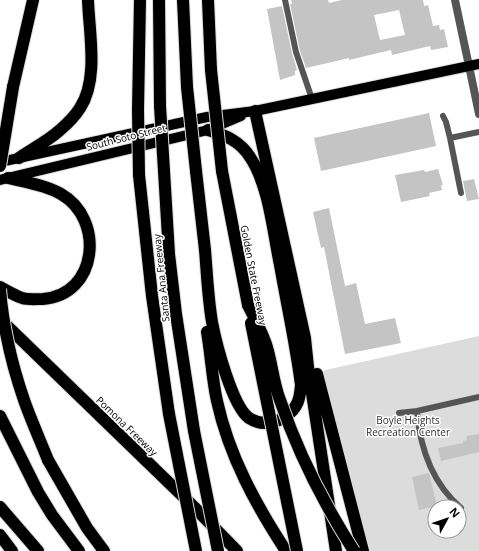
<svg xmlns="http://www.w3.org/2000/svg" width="479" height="551" viewBox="0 0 479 551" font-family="'Open Sans',sans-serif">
	<rect width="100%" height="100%" fill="#fff"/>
	<path fill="#dcdcdc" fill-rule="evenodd" d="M479 336V551H367L321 371ZM435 507H459V531H435Z"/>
	<path fill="#c4c4c4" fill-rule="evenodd" d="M291 0H328L329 3 342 0H423L424 6 428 5 433 26 439 25 440 30 444 29 448 47 431 50 430 46 392 55 391 50 349 60V58L306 68 300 51 290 4H292ZM399 10 405 35 380 40 374 15Z
		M282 6 292 53 297 70 295 71V75L280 80 267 9Z
		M429 113 436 146 321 171 314 138Z
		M438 169 443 185H441L442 190 429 193 430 196 401 202 395 175 424 170 425 172Z
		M474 179 479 199 467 201 463 181Z
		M329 208 345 286 356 283 365 324 395 318 401 343 345 354 324 247 321 248 313 212Z
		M479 434V452L441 461 438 448 463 443V441L467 440 466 436Z
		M429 473 437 506 419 510 412 477Z"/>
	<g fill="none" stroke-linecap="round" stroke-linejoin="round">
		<g stroke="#dbdbdb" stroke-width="12">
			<path id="primary" d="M0 162 207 117 255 111 479 64
				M0 180 208 130 241 116"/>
		</g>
		<g stroke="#dbdbdb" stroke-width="14">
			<path id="motorway" d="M159 0 160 106
				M183 0 187 87
				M208 0 211 70
				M13 87 33 0
				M138 110 140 0
				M255 111 305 338 308 367 336 551
				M19 158C32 149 48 141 60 130 67 124 75 116 80 108 99 79 89 32 88 0
				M164 171 169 254 176 314 194 431
				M196 171C199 197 202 223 205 250 207 274 208 298 212 322 216 343 232 406 249 418 261 426 275 424 286 416 298 408 300 398 301 385 296 345 287 305 280 265 273 232 269 185 250 157 240 141 225 135 208 130
				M222 171 248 305
				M139 175 152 296 169 414
				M0 287C7 291 14 295 22 298 29 300 36 299 43 299 98 295 105 219 61 194 46 185 25 182 8 178
				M1 320 194 507 237 551
				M207 332C211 355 212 379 217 401 229 456 256 505 286 551
				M317 374 363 551
				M0 416 38 492 52 515 79 551
				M48 460 87 528 104 551
				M0 507 38 551
				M0 535 12 551"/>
		</g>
		<path stroke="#555" stroke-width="6" d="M285 0 296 52 312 99
			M443 116 446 122 450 138
			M461 193 450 138 479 132
			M417 411C420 448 432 483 461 508
			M399 413 417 411 479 397"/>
		<path stroke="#555" stroke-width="8" d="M469 66 479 114"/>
		<path stroke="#555" stroke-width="8" d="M455 0 469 66"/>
		<use href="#primary" stroke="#000" stroke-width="10"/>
		<use href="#motorway" stroke="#000" stroke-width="12"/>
		<g stroke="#dbdbdb" stroke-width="14" stroke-linecap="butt">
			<path id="motorway-bridge" d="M211 70 222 171
				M187 87 196 171
				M160 106 164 171
				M138 110 139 175
				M0 166 13 87
				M0 289C3 327 12 365 24 400 31 420 40 440 48 460
				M248 305C254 317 261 330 266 344 272 362 273 382 280 400 298 453 324 504 354 551
				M251 323 297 551
				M169 414 196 551
				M194 431 218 551"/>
		</g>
		<use href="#motorway-bridge" stroke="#000" stroke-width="12"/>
	</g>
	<g text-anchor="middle" stroke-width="3" stroke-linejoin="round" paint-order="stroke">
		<g font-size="10" fill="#000" stroke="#fff">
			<text transform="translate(126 137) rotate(-14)" y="4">South Soto Street</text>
			<text transform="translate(254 275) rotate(79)" y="4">Golden State Freeway</text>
			<text transform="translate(161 278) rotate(-96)" y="4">Santa Ana Freeway</text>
			<text transform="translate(127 426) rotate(44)" y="4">Pomona Freeway</text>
		</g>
		<g font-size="10" fill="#333" stroke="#fff">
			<text x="408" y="424">Boyle Heights<tspan x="408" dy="12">Recreation Center</tspan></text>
		</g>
	</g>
	<g transform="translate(447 519) rotate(50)"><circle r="19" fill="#ffffff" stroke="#999999"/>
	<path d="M0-3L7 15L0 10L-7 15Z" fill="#000000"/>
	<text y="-6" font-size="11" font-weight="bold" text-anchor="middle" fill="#000000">N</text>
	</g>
</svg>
